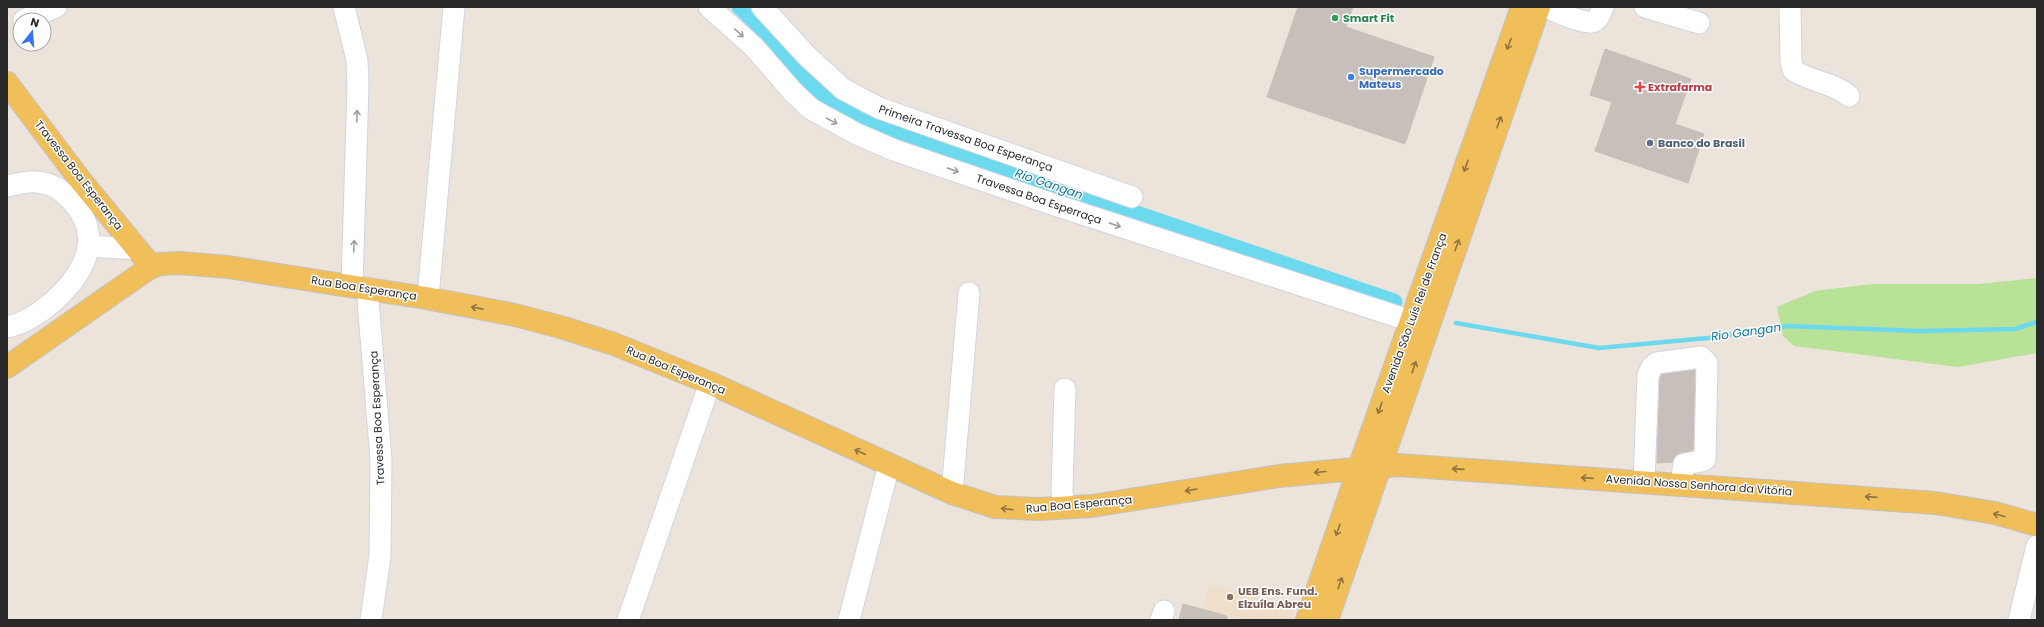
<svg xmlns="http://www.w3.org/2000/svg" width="2044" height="627" viewBox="0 0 2044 627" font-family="Poppins,sans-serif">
	<rect width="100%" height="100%" fill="#ece3db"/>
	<path fill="#eedeca" d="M1210 585 1295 608 1291 620H1244L1203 609Z"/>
	<path fill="#b8e397" d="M2037 278V353L1958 367 1794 346 1783 336 1777 307 1815 291 1872 284H1979Z"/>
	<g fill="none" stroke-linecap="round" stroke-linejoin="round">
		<path stroke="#6dd9ef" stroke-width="4.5" d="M1456 323 1599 348 1708 338 1787 326 1920 331 2015 329 2037 322"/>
		<path stroke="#6dd9ef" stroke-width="17" d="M740 7C768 30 789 62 815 86 843 113 885 126 920 140L1394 302"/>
	</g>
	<path fill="#c7c0ba" stroke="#c7beb4" d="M1298 7H1353L1346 27 1434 57 1405 144 1267 97Z
		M1605 49 1691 79 1675 124 1704 134 1688 183 1595 151 1612 102 1590 95Z
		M1695 370 1693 450 1676 455 1672 462 1657 463 1660 378 1662 374Z
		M1183 604 1227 616V620H1179Z"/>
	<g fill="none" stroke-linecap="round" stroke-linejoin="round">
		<g stroke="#d0d5e2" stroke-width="23">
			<path id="minor" d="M344 7 357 60 358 86 352 285
				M709 7 754 47 793 92 811 109 857 134 894 150 1052 204 1411 321
				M762 7 807 56 843 89 879 108 1132 197
				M1544 7C1554 10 1583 24 1592 22 1599 20 1601 12 1603 7
				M1645 7 1699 23
				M1790 7 1791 61 1793 70C1810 82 1833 82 1849 96
				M24 20 56 7
				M7 186C16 184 28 181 37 182 51 183 62 190 71 200 83 213 91 229 88 247 84 280 39 321 7 327
				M88 246 138 249
				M367 288 381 460 380 556 371 620
				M426 298 429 286 454 7
				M1644 481 1648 375 1652 367 1657 363 1701 357 1707 363 1705 459 1702 461 1684 464 1681 484
				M952 493 969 293
				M1063 508 1062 490 1065 389
				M628 620 710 383
				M849 620 889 465
				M1161 620 1164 611
				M2019 620 2037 546"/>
		</g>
		<g stroke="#c3c3c3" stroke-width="24">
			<path id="major" d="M7 83 81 181 152 267
				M7 367 148 269 160 264 179 263 228 267 426 298 515 315 564 328 614 344 710 383 952 493 995 507 1039 509 1092 506 1279 476 1398 465 1935 503 1995 513 2037 525
				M1307 620 1359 468 1522 7
				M1327 620 1539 7"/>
		</g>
		<use href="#minor" stroke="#fff" stroke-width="21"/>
		<use href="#major" stroke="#f1bf5a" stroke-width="22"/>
	</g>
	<defs><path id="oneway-shaft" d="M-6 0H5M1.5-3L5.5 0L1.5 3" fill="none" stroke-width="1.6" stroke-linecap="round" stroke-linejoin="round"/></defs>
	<g stroke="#9f9f9f">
		<use href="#oneway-shaft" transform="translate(739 33) rotate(43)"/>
		<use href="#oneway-shaft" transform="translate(357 116) rotate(-88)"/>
		<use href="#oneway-shaft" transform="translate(832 121) rotate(28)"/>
		<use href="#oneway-shaft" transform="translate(953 170) rotate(19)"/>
		<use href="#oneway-shaft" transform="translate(1115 225) rotate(19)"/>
		<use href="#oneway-shaft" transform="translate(354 246) rotate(-88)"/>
	</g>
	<g stroke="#8d7442">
		<use href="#oneway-shaft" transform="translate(1509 44) rotate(110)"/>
		<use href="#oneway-shaft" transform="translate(1499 122) rotate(-71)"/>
		<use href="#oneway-shaft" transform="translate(1466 166) rotate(110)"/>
		<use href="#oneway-shaft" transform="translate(1457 245) rotate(-71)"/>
		<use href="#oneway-shaft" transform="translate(477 308) rotate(-169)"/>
		<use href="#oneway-shaft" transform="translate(1414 367) rotate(-71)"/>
		<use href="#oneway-shaft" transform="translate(1380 408) rotate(109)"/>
		<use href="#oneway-shaft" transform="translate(860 452) rotate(-155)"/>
		<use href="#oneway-shaft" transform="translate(1458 469) rotate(-176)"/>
		<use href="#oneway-shaft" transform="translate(1320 472) rotate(175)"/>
		<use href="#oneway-shaft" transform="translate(1587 478) rotate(-176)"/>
		<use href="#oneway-shaft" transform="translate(1191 490) rotate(170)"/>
		<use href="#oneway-shaft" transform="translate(1871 497) rotate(-176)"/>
		<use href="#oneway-shaft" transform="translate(1007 509) rotate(-173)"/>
		<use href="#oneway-shaft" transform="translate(1999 515) rotate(-166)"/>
		<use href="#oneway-shaft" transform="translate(1338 530) rotate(109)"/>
		<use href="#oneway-shaft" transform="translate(1340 583) rotate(-71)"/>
	</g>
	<circle fill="#2e9e5b" stroke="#fff" stroke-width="1.5" cx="1335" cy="18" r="4"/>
	<circle fill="#3f7fe0" stroke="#fff" stroke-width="1.5" cx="1351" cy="77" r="4"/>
	<path fill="#e0444e" stroke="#fff" stroke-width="1.5" d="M1638 81h4v4h4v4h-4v4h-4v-4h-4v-4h4z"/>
	<circle fill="#5c6f8a" stroke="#fff" stroke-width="1.5" cx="1650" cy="143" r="4"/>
	<circle fill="#8d6e63" stroke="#fff" stroke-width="1.5" cx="1230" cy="597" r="4"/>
	<g text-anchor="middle" stroke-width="3" stroke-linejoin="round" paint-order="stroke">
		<g font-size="11" font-weight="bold" fill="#27864d" stroke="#fff" text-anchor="start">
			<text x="1343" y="22">Smart Fit</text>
		</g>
		<g font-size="11" font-weight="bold" fill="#366cbe" stroke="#fff" text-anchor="start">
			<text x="1359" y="75">Supermercado<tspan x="1359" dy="13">Mateus</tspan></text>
		</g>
		<g font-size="11" font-weight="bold" fill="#be3a42" stroke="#fff" text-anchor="start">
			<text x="1648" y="91">Extrafarma</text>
		</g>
		<g font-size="11" fill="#292929" stroke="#fff">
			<text transform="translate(966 138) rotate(19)" y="4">Primeira Travessa Boa Esperança</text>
			<text transform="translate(79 175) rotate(52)" y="4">Travessa Boa Esperança</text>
			<text transform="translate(1039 199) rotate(19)" y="4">Travessa Boa Esperraça</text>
			<text transform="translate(364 288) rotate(9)" y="4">Rua Boa Esperança</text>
			<text transform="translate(1414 313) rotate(-70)" y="4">Avenida São Luís Rei de França</text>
			<text transform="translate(676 370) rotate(23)" y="4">Rua Boa Esperança</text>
			<text transform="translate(377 418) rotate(-93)" y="4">Travessa Boa Esperança</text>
			<text transform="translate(1699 485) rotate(4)" y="4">Avenida Nossa Senhora da Vitória</text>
			<text transform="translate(1079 504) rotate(-5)" y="4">Rua Boa Esperança</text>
		</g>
		<g font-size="11" font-weight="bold" fill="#4e5e75" stroke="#fff" text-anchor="start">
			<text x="1658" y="147">Banco do Brasil</text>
		</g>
		<g font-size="11" font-weight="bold" fill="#785e54" stroke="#fff" text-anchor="start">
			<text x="1238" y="595">UEB Ens. Fund.<tspan x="1238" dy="13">Elzuíla Abreu</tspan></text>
		</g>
		<g font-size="12" font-style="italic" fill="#0d779a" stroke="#fff">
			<text transform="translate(1049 184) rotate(19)" y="4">Rio Gangan</text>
			<text transform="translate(1746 332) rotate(-8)" y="4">Rio Gangan</text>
		</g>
	</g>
	<rect width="2044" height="627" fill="none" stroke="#292929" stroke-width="16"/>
	<g transform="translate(32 32) rotate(17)"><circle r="19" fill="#ffffff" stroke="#a9a9a9"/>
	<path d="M0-3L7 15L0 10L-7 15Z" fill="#3970fa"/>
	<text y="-6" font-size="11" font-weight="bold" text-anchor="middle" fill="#292929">N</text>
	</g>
</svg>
